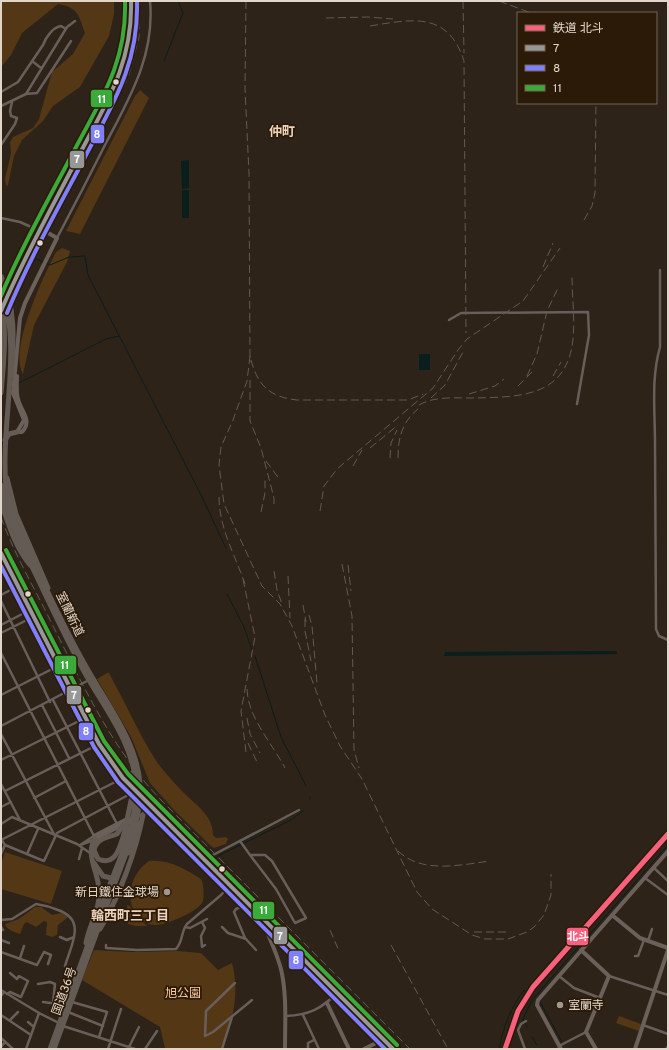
<svg xmlns="http://www.w3.org/2000/svg" width="669" height="1050" viewBox="0 0 669 1050" font-family="Overpass,'Noto Sans JP',sans-serif">
	<rect width="100%" height="100%" fill="#2d2318"/>
	<path fill="#543715" d="M1 1H114V14L109 36 80 87 53 106 43 121 22 140 14 156 8 185 6 186 5 179 11 153 10 142 13 137 33 128 39 119 52 72 73 54 85 33C79 16 78 7 58 4L22 33 11 55 1 67Z
		M140 90 149 98 80 234 66 231 135 96Z
		M62 248 70 251 67 262 34 325 23 374C8 350 44 275 56 252Z
		M107 673H109C125 702 138 732 155 759 162 770 172 780 181 790 194 804 213 814 213 835L216 838 226 837 228 839 226 844 214 848 211 846 174 810 150 783 131 737 97 679Z
		M5 852 62 871 51 904 1 889V864Z
		M149 861C169 859 185 869 201 879 204 884 204 895 203 901 200 911 166 925 156 925 150 925 146 923 141 920L147 926H136L128 924 127 905 130 906 136 916 140 919C123 901 130 874 149 861Z
		M35 907H41L52 915 61 913 67 915V918L58 925 57 935 52 937 46 935 47 922 44 921 36 927 27 922 24 924 20 934C14 932 7 930 5 924L19 919Z
		M94 950 133 952 178 951 201 953 218 970 232 963C240 992 233 1022 221 1049L165 1048 160 1027 82 980Z
		M619 1016 641 1024 639 1031 616 1023Z"/>
	<path fill="#091e1d" d="M189 160V188L182 189 181 161Z
		M182 190H189V218H182Z
		M419 354H430V370H419Z
		M617 651V654L444 656 445 652Z"/>
	<g fill="none" stroke-linecap="round" stroke-linejoin="round">
		<path stroke="#091e1d" stroke-width="1" d="M164 61 183 13 178 1
			M36 259 43 262
			M46 263 50 265 69 257 85 256 88 275 200 493 226 548
			M19 383 106 339 119 336
			M227 594 244 627 252 650
			M50 637 74 684
			M255 656 281 737 306 786
			M77 689 115 758 130 776
			M142 791 207 856
			M310 799V797
			M210 859 402 1049
			M213 861 218 856 291 820 303 811
			M540 1002 562 1042
			M527 1027 523 1019 532 1000 668 845
			M532 1037 537 1045
			M499 1049C503 1028 511 1007 524 990L527 993"/>
		<path stroke="#685f5a" stroke-width="2.5" d="M32 61 41 68
			M1 92 18 82 43 45C46 37 53 27 61 26L66 29
			M26 94 37 93 71 41
			M1 106 26 94 67 27 75 21
			M1 145 15 124 17 118 11 116 10 111 12 102
			M1 218 20 222 40 231
			M57 238C74 206 90 175 106 143 130 97 155 55 150 1
			M660 270V347C651 378 655 411 655 443 655 505 656 567 656 629L659 636 668 640
			M449 320 461 313 588 312 589 335 577 404
			M1 566 6 564
			M1 595 18 586
			M1 601 50 702
			M1 625 30 610
			M1 633 33 617
			M1 653 94 836
			M1 695 58 666
			M53 700 117 824
			M42 705 69 758
			M1 726 89 680
			M1 734 55 836
			M1 760 85 718
			M1 784 20 820
			M5 791 99 744
			M34 798 66 781
			M1 807 11 802
			M1 824 12 817 77 844 90 853
			M1 839 5 845 44 861 57 833 132 793
			M1 840 123 778
			M240 841 250 855H265L272 861 306 918 295 923 276 889 250 855
			M80 845 94 840
			M80 845 94 836
			M1 854 5 845
			M27 854 38 829
			M79 859 82 848
			M205 861 213 855 299 810
			M654 868 668 881
			M645 878 668 895
			M248 904 236 909 234 912 245 938 256 950
			M1 920 12 919 36 904C43 905 51 907 58 910 87 920 71 945 65 966
			M202 922 205 928 201 936 202 947 205 945
			M1 927 3 930
			M185 927 190 928 207 919
			M222 927 228 933 246 939
			M60 937 67 940 74 937
			M1 940 9 943
			M648 941 652 929
			M106 945V948L137 950 176 949C183 942 181 931 187 924L221 895 230 885
			M1 952 37 965 44 952 51 955 48 964
			M635 956H638L644 940
			M20 958 24 946
			M559 976 574 988 600 998
			M609 976 668 995
			M235 983 206 1011 205 1036 213 1032 252 1000
			M38 984 50 982 55 984 53 1003
			M1 990 39 1013 59 1023
			M7 994 10 992 21 997 28 981 19 976 17 979 10 973
			M1 996 4 992
			M43 1002 65 1005
			M72 1002 107 1012 99 1037
			M68 1012 103 1026
			M1 1015 31 1035
			M303 1015 319 1049
			M286 1016C309 1015 321 1009 337 993
			M10 1020 18 1012
			M28 1022 34 1027
			M643 1025 668 1034
			M63 1026 135 1049
			M1 1038 13 1049
			M1 1047 5 1042
			M129 1047 139 1027
			M26 1049 39 1013
			M108 1049 121 1009
			M145 1049 157 1031
			M222 1049 232 1017
			M308 1049V1043L314 1040
			M525 1049 518 1030 521 1024 526 1021
			M559 1049V1046L586 1032"/>
		<path stroke="#6c605b" stroke-width="4" d="M7 296 118 80C128 54 134 29 131 1
			M17 376C17 384 16 392 18 399 21 412 33 420 22 432H17
			M17 432 24 420 13 393 20 318 25 303 57 238 41 229
			M1 553 99 744 114 767 133 789
			M139 795 393 1049
			M141 816 151 807
			M94 836 129 818
			M95 839 134 819
			M612 915 640 938 668 948
			M261 919C269 936 276 951 281 969 287 995 285 1022 285 1049
			M581 950 609 976 586 1032 596 1049
			M327 1003 349 1049
			M364 1049 384 1039
			M561 1049 537 1005 538 1000 668 851
			M635 1049 668 950"/>
		<path stroke="#645b54" stroke-width="5" d="M5 440 9 434 17 432
			M7 478 16 514 48 588
			M1 502C8 523 15 547 30 565
			M123 825 117 834C107 838 97 838 94 850L98 859C116 867 120 846 124 834
			M94 863 103 876 115 879
			M100 929C119 897 136 851 143 815
			M86 943C89 925 101 908 99 889 98 872 85 854 95 839
			M50 1049 108 889
			M54 1049 112 891
			M668 1049V1048"/>
		<path stroke="#635a54" stroke-width="1" stroke-dasharray="8 4" stroke-linecap="butt" d="M246 1 245 89 249 173 250 362
			M463 1 464 53
			M499 1 531 13
			M326 18 368 17 393 19
			M370 26C412 19 448 11 464 61L466 333
			M584 220 592 206 595 193 596 103
			M543 267 553 243
			M1 334 21 287 52 224 128 78 139 37 140 1
			M250 356 247 381 233 420 221 447 219 465 224 504 262 586 280 604 292 626 325 715 340 746 362 779 417 892 432 909 472 935 485 939H508L527 932 534 927 544 915 551 895V874
			M251 360C258 386 270 397 297 400H408L423 394
			M527 376 537 354 547 311 559 286
			M553 376 561 362
			M250 380V421L261 448 274 498V508
			M518 386 532 372
			M469 394 495 386 504 379
			M431 398 445 385 463 352
			M419 405C435 396 454 398 472 398 519 397 567 398 573 339 575 318 572 296 572 275
			M370 448 398 425
			M390 458 391 443 397 430
			M398 458C398 438 402 422 418 409
			M266 461 280 480
			M353 466 362 450
			M219 497C219 528 235 555 245 584
			M320 511 324 486 337 469 433 388 458 350 467 339 523 301 560 248
			M261 512 265 493V478
			M1 517C14 554 34 587 51 622 83 685 112 750 163 802L410 1049
			M342 564 352 616 354 750 359 768
			M348 565 351 591
			M274 571 277 590 282 604
			M288 576 290 618
			M243 579 255 637 241 711 246 752
			M303 605 306 622
			M309 615 312 626 317 683
			M305 619V631L311 661
			M247 689C248 718 272 743 285 768
			M247 718 250 734 260 753
			M248 743 257 762
			M398 851C422 874 460 865 490 861
			M330 930 339 951
			M474 932H510
			M391 945 448 1049"/>
		<path stroke="#645b54" stroke-width="5" d="M1 276C16 307 14 342 11 376
			M1 284C23 351 0 421 6 489 12 520 27 548 40 576 54 605 68 635 84 663 104 700 138 742 140 785 142 821 124 857 112 891
			M1 298C7 330 4 361 1 393
			M1 485C7 517 22 546 36 575 52 609 68 643 86 675 106 710 135 746 136 788 137 822 120 858 108 889
			M124 834 132 796V773
			M129 853 139 824"/>
		<g stroke="#2b1a07" stroke-width="7">
			<path id="bus-1" d="M1 311C23 259 51 209 77 159 105 105 133 64 131 1
				M1 553 99 744 123 778 393 1049"/>
		</g>
		<g stroke="#2b1a07" stroke-width="7">
			<path id="bus-2" d="M7 313C29 260 57 210 84 159 112 105 139 65 137 1
				M1 566 94 747 118 782 385 1049"/>
		</g>
		<g stroke="#2b1a07" stroke-width="7">
			<path id="bus-3" d="M1 296C22 245 50 197 75 149 102 98 127 61 125 1
				M6 550 104 741 128 774 397 1045"/>
		</g>
		<use href="#bus-1" stroke="#979797" stroke-width="4"/>
		<use href="#bus-2" stroke="#8080ff" stroke-width="4"/>
		<use href="#bus-3" stroke="#3aab3a" stroke-width="4"/>
		<g stroke="#2b1a07" stroke-width="8">
			<path id="rail-1" d="M505 1049 518 1011 533 987 668 834"/>
		</g>
		<use href="#rail-1" stroke="#f8607d" stroke-width="5"/>
	</g>
	<g fill="#e2d6ca" stroke="#2b1a07" stroke-width="1.5">
		<circle cx="116" cy="82" r="3.5"/>
		<circle cx="40" cy="243" r="3.5"/>
		<circle cx="28" cy="594" r="3.5"/>
		<circle cx="88" cy="710" r="3.5"/>
		<circle cx="222" cy="869" r="3.5"/>
	</g>
	<g fill="#a3978c" stroke="#2b1a07" stroke-width="1.5">
		<circle cx="167" cy="892" r="4"/>
		<circle cx="560" cy="1005" r="4"/>
	</g>
	<g text-anchor="middle" stroke-width="3.5" stroke-linejoin="round" paint-order="stroke">
		<g font-size="12" fill="#e2d6ca" stroke="#2b1a07">
			<text transform="translate(70 614) rotate(64)" y="4">室蘭新道</text>
			<text transform="translate(64 991) rotate(-70)" y="4">国道36号</text>
		</g>
		<g font-size="12" fill="#e2d6ca" stroke="#2b1a07" text-anchor="end">
			<text x="159" y="896">新日鐵住金球場</text>
			<text x="568" y="1009" text-anchor="start">室蘭寺</text>
		</g>
		<g font-size="12" fill="#fccc9c" stroke="#2b1a07">
			<text x="183" y="997">旭公園</text>
		</g>
		<g font-size="13" font-weight="bold" fill="#ecd4bc" stroke="#2b1a07">
			<text x="282" y="136">仲町</text>
			<text x="130" y="920">輪西町三丁目</text>
		</g>
	</g>
	<g stroke="#2b1a07" stroke-width="1.5">
		<rect x="90" y="89" width="23" height="19" rx="4" fill="#3aab3a"/>
		<rect x="90" y="124" width="15" height="20" rx="4" fill="#8080ff"/>
		<rect x="69" y="150" width="16" height="19" rx="4" fill="#979797"/>
		<rect x="54" y="655" width="23" height="20" rx="4" fill="#3aab3a"/>
		<rect x="66" y="685" width="16" height="20" rx="4" fill="#979797"/>
		<rect x="78" y="722" width="16" height="19" rx="4" fill="#8080ff"/>
		<rect x="252" y="901" width="23" height="19" rx="4" fill="#3aab3a"/>
		<rect x="273" y="926" width="15" height="19" rx="4" fill="#979797"/>
		<rect x="566" y="927" width="23" height="19" rx="4" fill="#f8607d"/>
		<rect x="288" y="950" width="16" height="20" rx="4" fill="#8080ff"/>
	</g>
	<g font-size="11" text-anchor="middle" font-weight="bold" fill="#fff">
		<text x="102" y="103">11</text>
		<text x="97" y="138">8</text>
		<text x="77" y="163">7</text>
		<text x="65" y="669">11</text>
		<text x="74" y="699">7</text>
		<text x="86" y="735">8</text>
		<text x="264" y="914">11</text>
		<text x="280" y="940">7</text>
		<text x="578" y="940">北斗</text>
		<text x="296" y="964">8</text>
	</g>
	<rect width="669" height="1050" fill="none" stroke="#e2d6ca" stroke-width="4"/>
	<rect x="517" y="12" width="140" height="92" fill="#2b1a07" stroke="#746555"/>
	<rect x="525" y="25" width="20" height="6" fill="#f8607d" stroke="#746555"/>
	<text x="553" y="32" font-size="12" fill="#e2d6ca">鉄道 北斗</text>
	<rect x="525" y="45" width="20" height="6" fill="#979797" stroke="#746555"/>
	<text x="553" y="52" font-size="12" fill="#e2d6ca">7</text>
	<rect x="525" y="65" width="20" height="6" fill="#8080ff" stroke="#746555"/>
	<text x="553" y="72" font-size="12" fill="#e2d6ca">8</text>
	<rect x="525" y="85" width="20" height="6" fill="#3aab3a" stroke="#746555"/>
	<text x="553" y="92" font-size="12" fill="#e2d6ca">11</text>
</svg>
